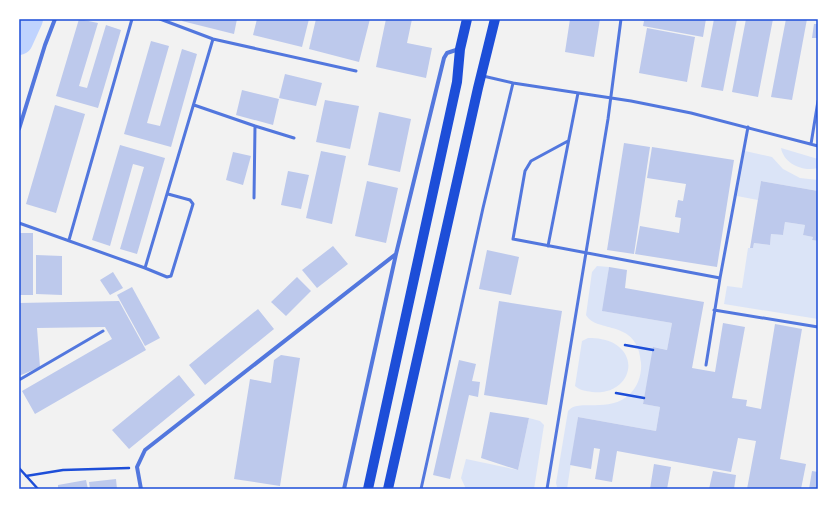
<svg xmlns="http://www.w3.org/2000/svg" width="837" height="508" viewBox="0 0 837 508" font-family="Rubik,sans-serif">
	<rect width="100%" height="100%" fill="#f2f2f2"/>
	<path fill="#dbe4f7" d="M781 148 818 159V168C803 172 784 164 781 148Z
		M745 151 772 157 783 169 800 178 818 180V191L761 181 758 200 737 196Z
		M785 222 805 225 803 235 813 237 812 240 818 241V319L724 304 727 286 742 288 748 248H753L754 243 770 245 771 234 783 235Z
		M597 266 609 267 603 311 672 323 667 350 654 347 643 404 660 407 656 431 578 417 567 489 557 487 556 483 568 411C578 398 609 414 630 394 638 386 642 374 641 363 638 318 597 334 586 315L592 272Z
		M588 338C597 338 607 339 615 344 642 361 625 396 592 392 586 391 579 390 575 386L582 341Z
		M529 418 540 421 544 425 534 489H466L461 478 466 459 518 470Z"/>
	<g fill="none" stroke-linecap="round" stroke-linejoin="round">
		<path stroke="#bfd3fe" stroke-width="28" d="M19 41 29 19"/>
	</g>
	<path fill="#bdc9ec" d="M79 19 98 23 79 86 87 88 106 25 121 30 98 108 56 96Z
		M183 19H237L234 34 182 21Z
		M257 19H309L302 47 253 35Z
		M316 19H370L359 62 309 49Z
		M386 19H412L407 43 432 48 426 78 376 67Z
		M570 19H600L594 57 565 52Z
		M637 19H706L703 37 643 26 644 21Z
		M714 19H737L723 91 701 87Z
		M746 19H773L758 97 732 92Z
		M786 19H807L792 100 771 97Z
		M814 24H818V38H812Z
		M647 28 695 37 687 82 639 73Z
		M151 41 169 46 147 123 160 126 182 49 197 54 171 147 124 134Z
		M285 74 322 83 316 106 279 98Z
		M242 90 279 99 273 125 236 115Z
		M325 100 359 106 350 149 316 142Z
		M55 105 85 114 56 213 26 204Z
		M379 112 411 119 400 172 368 165Z
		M624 143 650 147 634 254 607 250Z
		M120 145 165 158 137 254 120 249 144 167 133 164 110 246 92 240Z
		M652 147 734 160 717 267 635 254 640 226 679 233 681 218 675 217 678 200 683 201 686 184 647 178Z
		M321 151 346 156 332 224 306 218Z
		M233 152 251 156 243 185 226 180Z
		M288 171 309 175 301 209 281 205Z
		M367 181 398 188 386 243 355 236Z
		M761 181 818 191V241L812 240 813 237 803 235 805 225 785 222 783 235 771 234 770 245 754 243 753 248H750Z
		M19 233H33V295H19Z
		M333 246 348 264 317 288 302 270Z
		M487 250 519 257 511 295 479 289Z
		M36 255 62 256V295L36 294Z
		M609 267 627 270 625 288 704 302 692 368 715 372 723 323 745 327 732 398 747 400 746 406 761 409 775 324 802 329 780 459 806 464 801 489H747L756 441 738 438 731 472 617 451 612 482 595 479 600 449 594 448 591 469 570 465 578 417 656 431 660 407 643 404 653 347 667 350 672 323 602 311Z
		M113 272 123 288 110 295 100 280Z
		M297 277 311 291 286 316 271 302Z
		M132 287 160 338 145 346 117 295Z
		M119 301 146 350 35 414 22 391 112 339 105 327 37 328 40 367 19 376V303Z
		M499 301 562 311 547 405 484 395Z
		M258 309 274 329 205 385 189 365Z
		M281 355 300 358 280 486 234 479 250 379 271 383 274 360Z
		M459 360 476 364 472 381 480 382 478 397 469 395 450 479 433 475Z
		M179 375 195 395 129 449 112 430Z
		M490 412 529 418 518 470 481 458Z
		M654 464 671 467 667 489H650Z
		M713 471 736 475 734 489H709Z
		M812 471 818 472V489H809Z
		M116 479 117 489H90L89 482Z
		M86 480 88 489H58V485Z"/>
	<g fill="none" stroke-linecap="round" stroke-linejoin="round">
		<path stroke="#1d4ed8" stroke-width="2.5" d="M625 345 653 350
			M616 393 644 398
			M19 468 38 489
			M26 476 63 470 129 468"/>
		<path stroke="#5277de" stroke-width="3" d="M160 19 213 39 356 71
			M513 83 631 101 691 113 818 146
			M194 105 255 126 254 198
			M255 126 294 138
			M568 141 531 161 525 171 513 239 720 278
			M811 144 818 101
			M19 223 145 268 213 39
			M69 240 132 19
			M548 246 578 93
			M145 268 167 277 171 276 193 204 190 200 168 194
			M714 310 818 327
			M706 365 720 278 748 127
			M19 380 103 331
			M421 489 483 208 513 83 483 76
			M547 489 608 119 621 19"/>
		<path stroke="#5277de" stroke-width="4" d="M19 129 45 45 55 19
			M141 489 137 467 145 450 396 254
			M344 489 396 254 444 58 447 53 459 49"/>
		<path stroke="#1d4ed8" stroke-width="10" d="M368 489 457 82 460 49 467 19
			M388 489 478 88 495 19"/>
	</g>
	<rect width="837" height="508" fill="none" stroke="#ffffff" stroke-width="40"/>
	<rect x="20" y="20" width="797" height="468" fill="none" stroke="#1d4ed8" stroke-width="1.5"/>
</svg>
